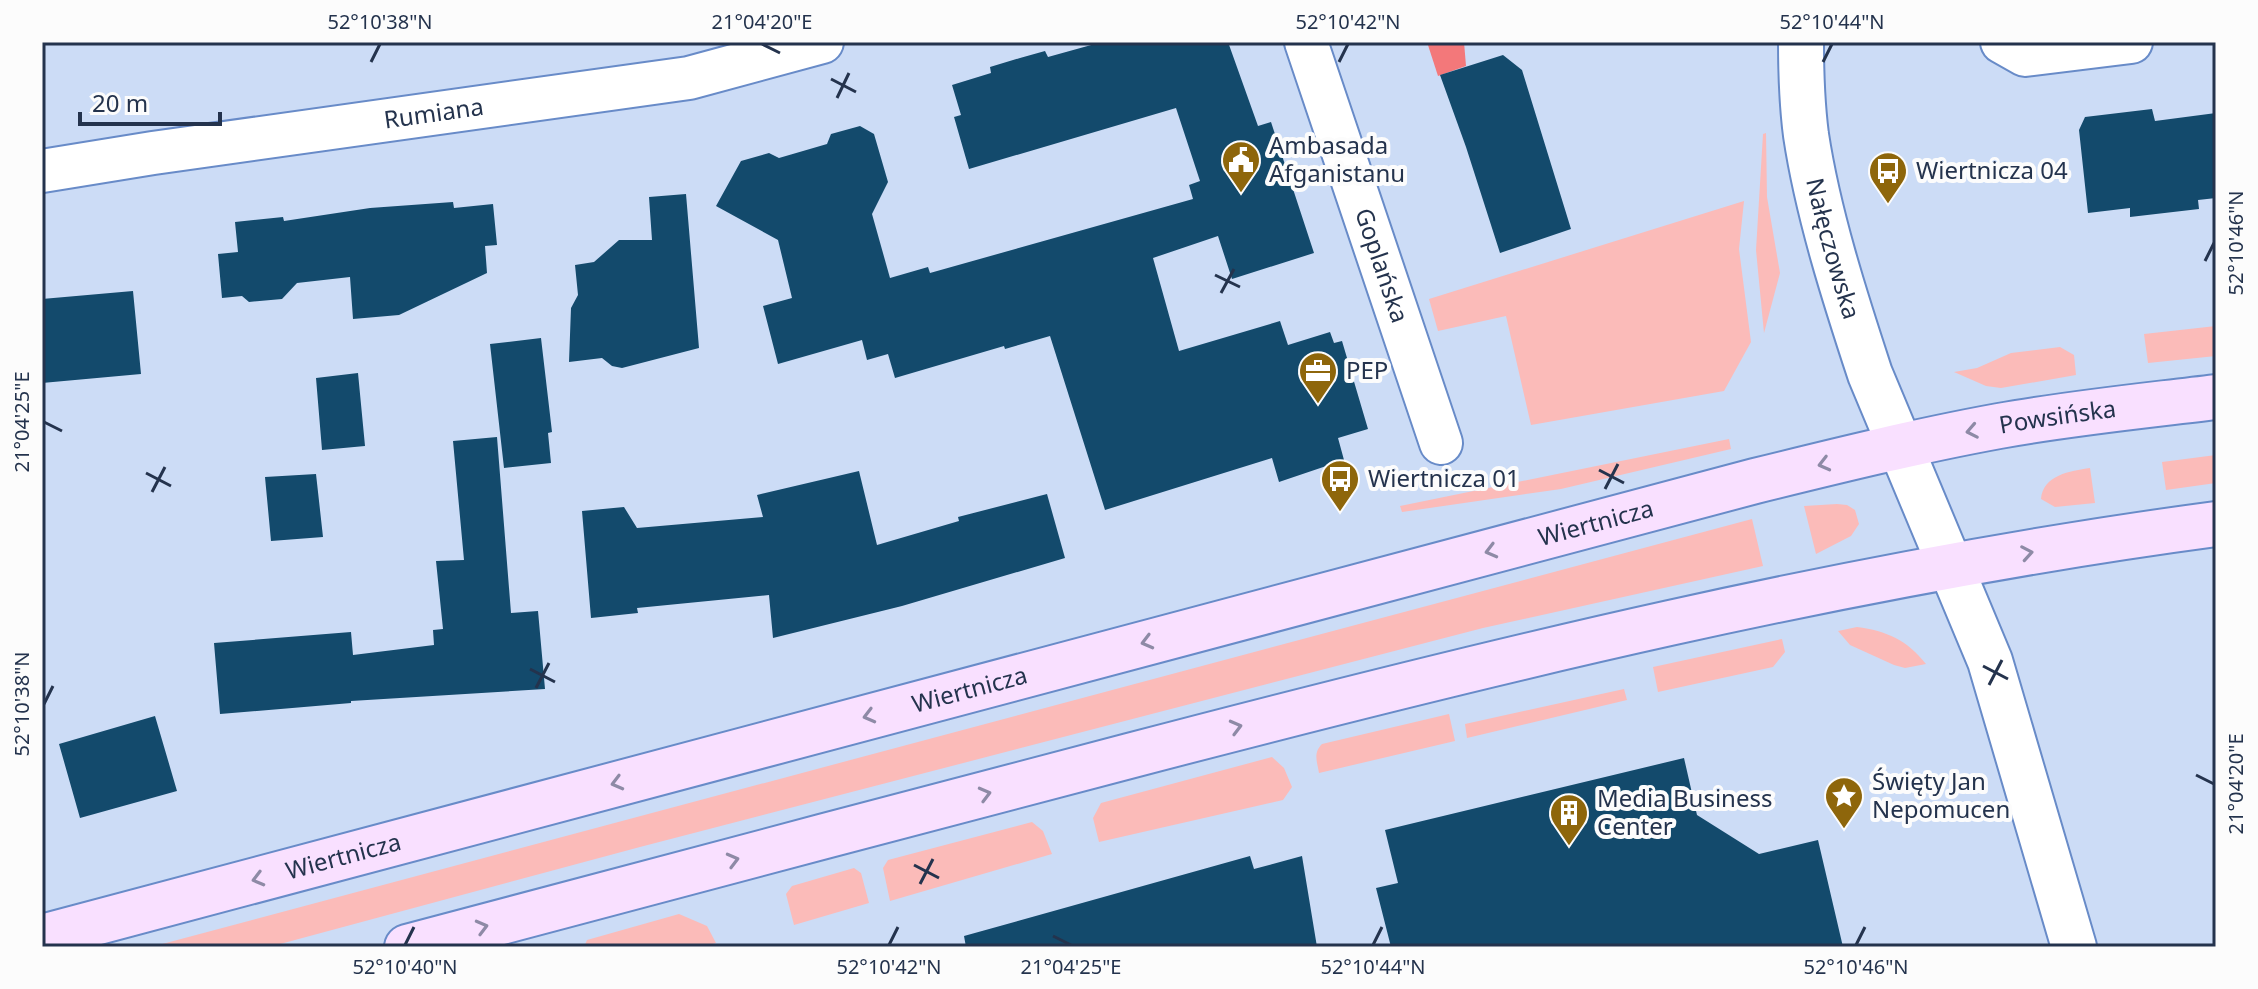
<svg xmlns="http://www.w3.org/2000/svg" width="2258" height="989" viewBox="0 0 2258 989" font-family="'Noto Sans',sans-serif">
	<rect width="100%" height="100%" fill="#ccdcf6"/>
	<path fill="#fbbbb9" d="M1766 133 1767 197 1780 273 1764 333 1756 250 1763 134Z
		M1744 201 1739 249 1751 342 1724 391 1531 425 1506 316 1438 331 1429 299Z
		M2216 326V356L2148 363 2144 334Z
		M2060 347 2074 355 2076 375 2001 388 1986 386 1954 372 1977 368 2011 353Z
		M1729 439 1731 449 1561 489 1402 512 1400 506Z
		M2216 455V483L2166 490 2162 462Z
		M2090 468 2095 503 2055 507 2041 499C2043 475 2070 471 2090 468Z
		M1837 504 1847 505 1855 510 1859 524 1851 536 1816 554 1804 506Z
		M1752 519 1763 566 1483 628 640 847 269 947H151Z
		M1857 627C1887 631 1907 640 1926 664L1905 668 1894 665 1850 645 1838 631Z
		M1782 639 1785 652 1773 667 1658 692 1653 667Z
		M1624 689 1627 700 1467 738 1465 724Z
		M1449 714 1455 741 1319 773C1317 761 1313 753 1322 744Z
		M1272 757 1284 768 1292 787 1283 800 1099 842 1093 818 1101 803Z
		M1032 822 1043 831 1052 854 890 901 883 868 888 860Z
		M854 868 861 873 869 903 794 925 786 894 792 886Z
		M679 914 707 926 716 943 702 947H584L587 940Z"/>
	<path fill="#f3787a" d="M1427 42H1464L1466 66 1438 76Z"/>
	<path fill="#134a6c" d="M1102 42H1228L1258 126 1271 122 1314 253 1232 279 1218 236 1153 258 1179 351 1280 321 1288 345 1330 332 1334 343 1342 341 1368 429 1338 438 1344 460 1279 482 1272 458 1105 510 1050 336 1005 349 1004 346 895 378 888 354 867 360 862 340 778 364 763 306 792 298 778 240 716 206 741 161 769 153 779 158 827 144 831 134 860 126 874 134 888 182 872 214 890 278 928 267 930 273 1193 199 1189 185 1200 181 1176 108 969 169 954 117 961 115 952 85 991 73 990 67 1020 58 1045 51 1048 57Z
		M1503 55 1522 70 1571 229 1500 253 1466 147 1440 75Z
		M2152 109 2155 121 2216 113V198L2198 200 2199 209 2130 217V208L2088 213 2079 130 2085 117Z
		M686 194 699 348 622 368 612 366 602 358 569 362 571 308 578 295 575 265 594 262 619 240H652L649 197Z
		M453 202 454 208 493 204 497 245 485 246 487 273 399 315 353 319 350 277 297 283 282 299 249 302 242 296 222 298 218 254 238 252 235 222 283 217 284 221 370 208Z
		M133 291 141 374 42 383V299Z
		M541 338 552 432 548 433 551 463 504 468 490 344Z
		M358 373 365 446 322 450 316 378Z
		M497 437 511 613 538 611 545 689 351 701V703L220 714 214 643 351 632 353 655 434 645 433 630 443 629 436 561 464 560 453 441Z
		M859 471 877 545 959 521 958 517 1047 494 1065 558 902 606 773 638 769 595 637 608 638 613 591 618 582 511 624 507 637 528 763 517 757 495Z
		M316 474 323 537 271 541 265 477Z
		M155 716 177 791 80 818 59 744Z
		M1684 758 1697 815 1759 854 1818 840 1843 947H1391L1376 888 1398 883 1385 830Z
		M1250 856 1254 869 1302 856 1317 947H966L964 936Z"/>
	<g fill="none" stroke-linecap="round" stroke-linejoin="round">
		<g stroke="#688bc8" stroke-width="46">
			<g id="minor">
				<path id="s1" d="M1306 42 1441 443"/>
				<path d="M2002 42 2025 55 2131 42"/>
				<path id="s2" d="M42 171 153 153 689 78 822 42"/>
			</g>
		</g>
		<g stroke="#688bc8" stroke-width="48">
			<g id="tertiary">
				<path id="s3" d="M1801 42C1801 73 1802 104 1806 135 1818 214 1845 298 1870 374L1990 661 2074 947"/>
			</g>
		</g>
		<g stroke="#688bc8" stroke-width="48">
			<g id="secondary">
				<path id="s4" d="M42 937 1755 481C1836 461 1917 441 1999 426 2071 413 2143 406 2216 397"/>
				<path d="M407 947C648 883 888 819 1129 756 1487 662 1849 573 2216 524"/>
			</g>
		</g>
		<use href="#minor" stroke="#fff" stroke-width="42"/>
		<use href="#tertiary" stroke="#fff" stroke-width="44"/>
		<use href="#secondary" stroke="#f9e0ff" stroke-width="44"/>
	</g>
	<defs><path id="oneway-chevron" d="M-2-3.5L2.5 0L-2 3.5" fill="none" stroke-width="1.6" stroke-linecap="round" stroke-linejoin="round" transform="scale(2)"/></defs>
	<g stroke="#8e8aa6">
		<use href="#oneway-chevron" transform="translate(1972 431) rotate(169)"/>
		<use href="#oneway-chevron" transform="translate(1824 464) rotate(166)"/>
		<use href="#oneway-chevron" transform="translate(1491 551) rotate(165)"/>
		<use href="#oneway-chevron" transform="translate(2027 553) rotate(-10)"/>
		<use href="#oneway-chevron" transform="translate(1147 642) rotate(165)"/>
		<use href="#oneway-chevron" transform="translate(869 716) rotate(165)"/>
		<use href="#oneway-chevron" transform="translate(1236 727) rotate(-15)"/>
		<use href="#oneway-chevron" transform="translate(617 783) rotate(165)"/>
		<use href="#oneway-chevron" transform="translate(985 794) rotate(-15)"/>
		<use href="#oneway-chevron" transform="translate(733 860) rotate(-15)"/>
		<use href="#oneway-chevron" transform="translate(258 879) rotate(165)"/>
		<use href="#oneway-chevron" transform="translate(482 927) rotate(-15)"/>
	</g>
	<path fill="none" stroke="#24334d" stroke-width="3" d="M762 44 780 53M371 62 380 44M1339 62 1348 44M1823 62 1832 44M831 79 856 92M837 98 849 73M2205 261 2214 243M1215 275 1240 287M1221 293 1234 269M44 422 62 431M1599 470 1624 483M146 473 171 486M1605 489 1618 464M152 492 165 467M1983 666 2008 679M530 669 555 682M1989 685 2002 660M536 688 549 663M44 704 53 686M2196 775 2214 784M914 865 939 878M920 884 933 859M1053 936 1071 945M405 945 414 927M889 945 898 927M1373 945 1382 927M1856 945 1865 927"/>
	<defs>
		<g id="civic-pin" transform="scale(2)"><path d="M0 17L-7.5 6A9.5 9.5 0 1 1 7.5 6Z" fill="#8e660b" stroke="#fcfcfc"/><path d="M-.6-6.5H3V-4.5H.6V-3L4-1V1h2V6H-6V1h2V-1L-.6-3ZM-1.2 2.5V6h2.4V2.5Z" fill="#fff"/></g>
		<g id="bus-pin" transform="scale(2)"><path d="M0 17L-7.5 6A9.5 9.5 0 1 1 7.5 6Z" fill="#8e660b" stroke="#fcfcfc"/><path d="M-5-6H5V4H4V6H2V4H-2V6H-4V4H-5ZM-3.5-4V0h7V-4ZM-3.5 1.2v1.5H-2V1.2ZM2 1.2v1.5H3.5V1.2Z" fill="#fff"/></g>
		<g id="office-pin" transform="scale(2)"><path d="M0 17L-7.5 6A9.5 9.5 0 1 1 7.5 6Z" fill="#8e660b" stroke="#fcfcfc"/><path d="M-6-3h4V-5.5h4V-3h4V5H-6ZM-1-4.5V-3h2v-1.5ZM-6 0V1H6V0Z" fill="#fff"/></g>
		<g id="sight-pin" transform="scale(2)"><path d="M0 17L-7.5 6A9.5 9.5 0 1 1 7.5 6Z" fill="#8e660b" stroke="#fcfcfc"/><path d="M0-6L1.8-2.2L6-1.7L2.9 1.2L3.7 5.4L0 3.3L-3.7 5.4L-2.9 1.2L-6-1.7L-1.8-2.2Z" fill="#fff"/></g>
		<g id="building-pin" transform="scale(2)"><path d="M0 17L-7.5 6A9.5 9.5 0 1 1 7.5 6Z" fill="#8e660b" stroke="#fcfcfc"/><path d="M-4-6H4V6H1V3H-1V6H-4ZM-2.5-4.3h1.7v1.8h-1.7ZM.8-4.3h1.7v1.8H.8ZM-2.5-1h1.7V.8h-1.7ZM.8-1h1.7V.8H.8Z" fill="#fff"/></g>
	</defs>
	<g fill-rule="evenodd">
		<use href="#civic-pin" x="1241" y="160"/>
		<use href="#bus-pin" x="1888" y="171"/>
		<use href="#office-pin" x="1318" y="371"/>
		<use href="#bus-pin" x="1340" y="479"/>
		<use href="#sight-pin" x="1844" y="796"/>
		<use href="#building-pin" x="1569" y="813"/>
	</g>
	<g text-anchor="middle" stroke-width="8" stroke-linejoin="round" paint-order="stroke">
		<g font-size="24" fill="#24334d" stroke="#fcfcfc">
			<text dy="8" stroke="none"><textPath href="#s2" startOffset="396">Rumiana</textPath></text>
			<text dy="8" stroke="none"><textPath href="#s3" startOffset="210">Nałęczowska</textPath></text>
			<text dy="8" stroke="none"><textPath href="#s1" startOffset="236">Goplańska</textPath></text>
			<text dy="8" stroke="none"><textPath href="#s4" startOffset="2082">Powsińska</textPath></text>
			<text dy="8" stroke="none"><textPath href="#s4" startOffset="1608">Wiertnicza</textPath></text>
			<text dy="8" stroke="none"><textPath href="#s4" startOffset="960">Wiertnicza</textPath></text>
			<text dy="8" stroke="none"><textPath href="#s4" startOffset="312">Wiertnicza</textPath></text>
		</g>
		<g font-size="24" fill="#24334d" stroke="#fcfcfc" text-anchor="start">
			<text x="1269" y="154">Ambasada<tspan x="1269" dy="28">Afganistanu</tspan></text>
			<text x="1916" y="179">Wiertnicza 04</text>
			<text x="1346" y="379">PEP</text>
			<text x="1368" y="487">Wiertnicza 01</text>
			<text x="1872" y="790">Święty Jan<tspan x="1872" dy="28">Nepomucen</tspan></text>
			<text x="1597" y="807">Media Business<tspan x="1597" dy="28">Center</tspan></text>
		</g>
	</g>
	<rect width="2258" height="989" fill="none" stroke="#fcfcfc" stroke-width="88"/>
	<path d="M80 112v12h140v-12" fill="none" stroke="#24334d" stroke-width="4"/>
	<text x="92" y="112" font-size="24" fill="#24334d" stroke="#fcfcfc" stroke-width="6" paint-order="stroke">20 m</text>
	<rect x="44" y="44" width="2170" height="901" fill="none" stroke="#24334d" stroke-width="3"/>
	<g font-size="20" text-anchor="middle" fill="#24334d">
		<text x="380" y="29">52°10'38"N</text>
		<text x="762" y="29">21°04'20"E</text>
		<text x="1348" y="29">52°10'42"N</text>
		<text x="1832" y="29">52°10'44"N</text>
		<text transform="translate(2236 243) rotate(-90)" y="7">52°10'46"N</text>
		<text transform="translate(22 422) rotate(-90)" y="7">21°04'25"E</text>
		<text transform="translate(22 704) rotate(-90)" y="7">52°10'38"N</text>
		<text transform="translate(2236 784) rotate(-90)" y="7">21°04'20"E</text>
		<text x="405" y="974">52°10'40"N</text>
		<text x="889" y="974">52°10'42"N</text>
		<text x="1071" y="974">21°04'25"E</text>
		<text x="1373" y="974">52°10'44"N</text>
		<text x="1856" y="974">52°10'46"N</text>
	</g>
</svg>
